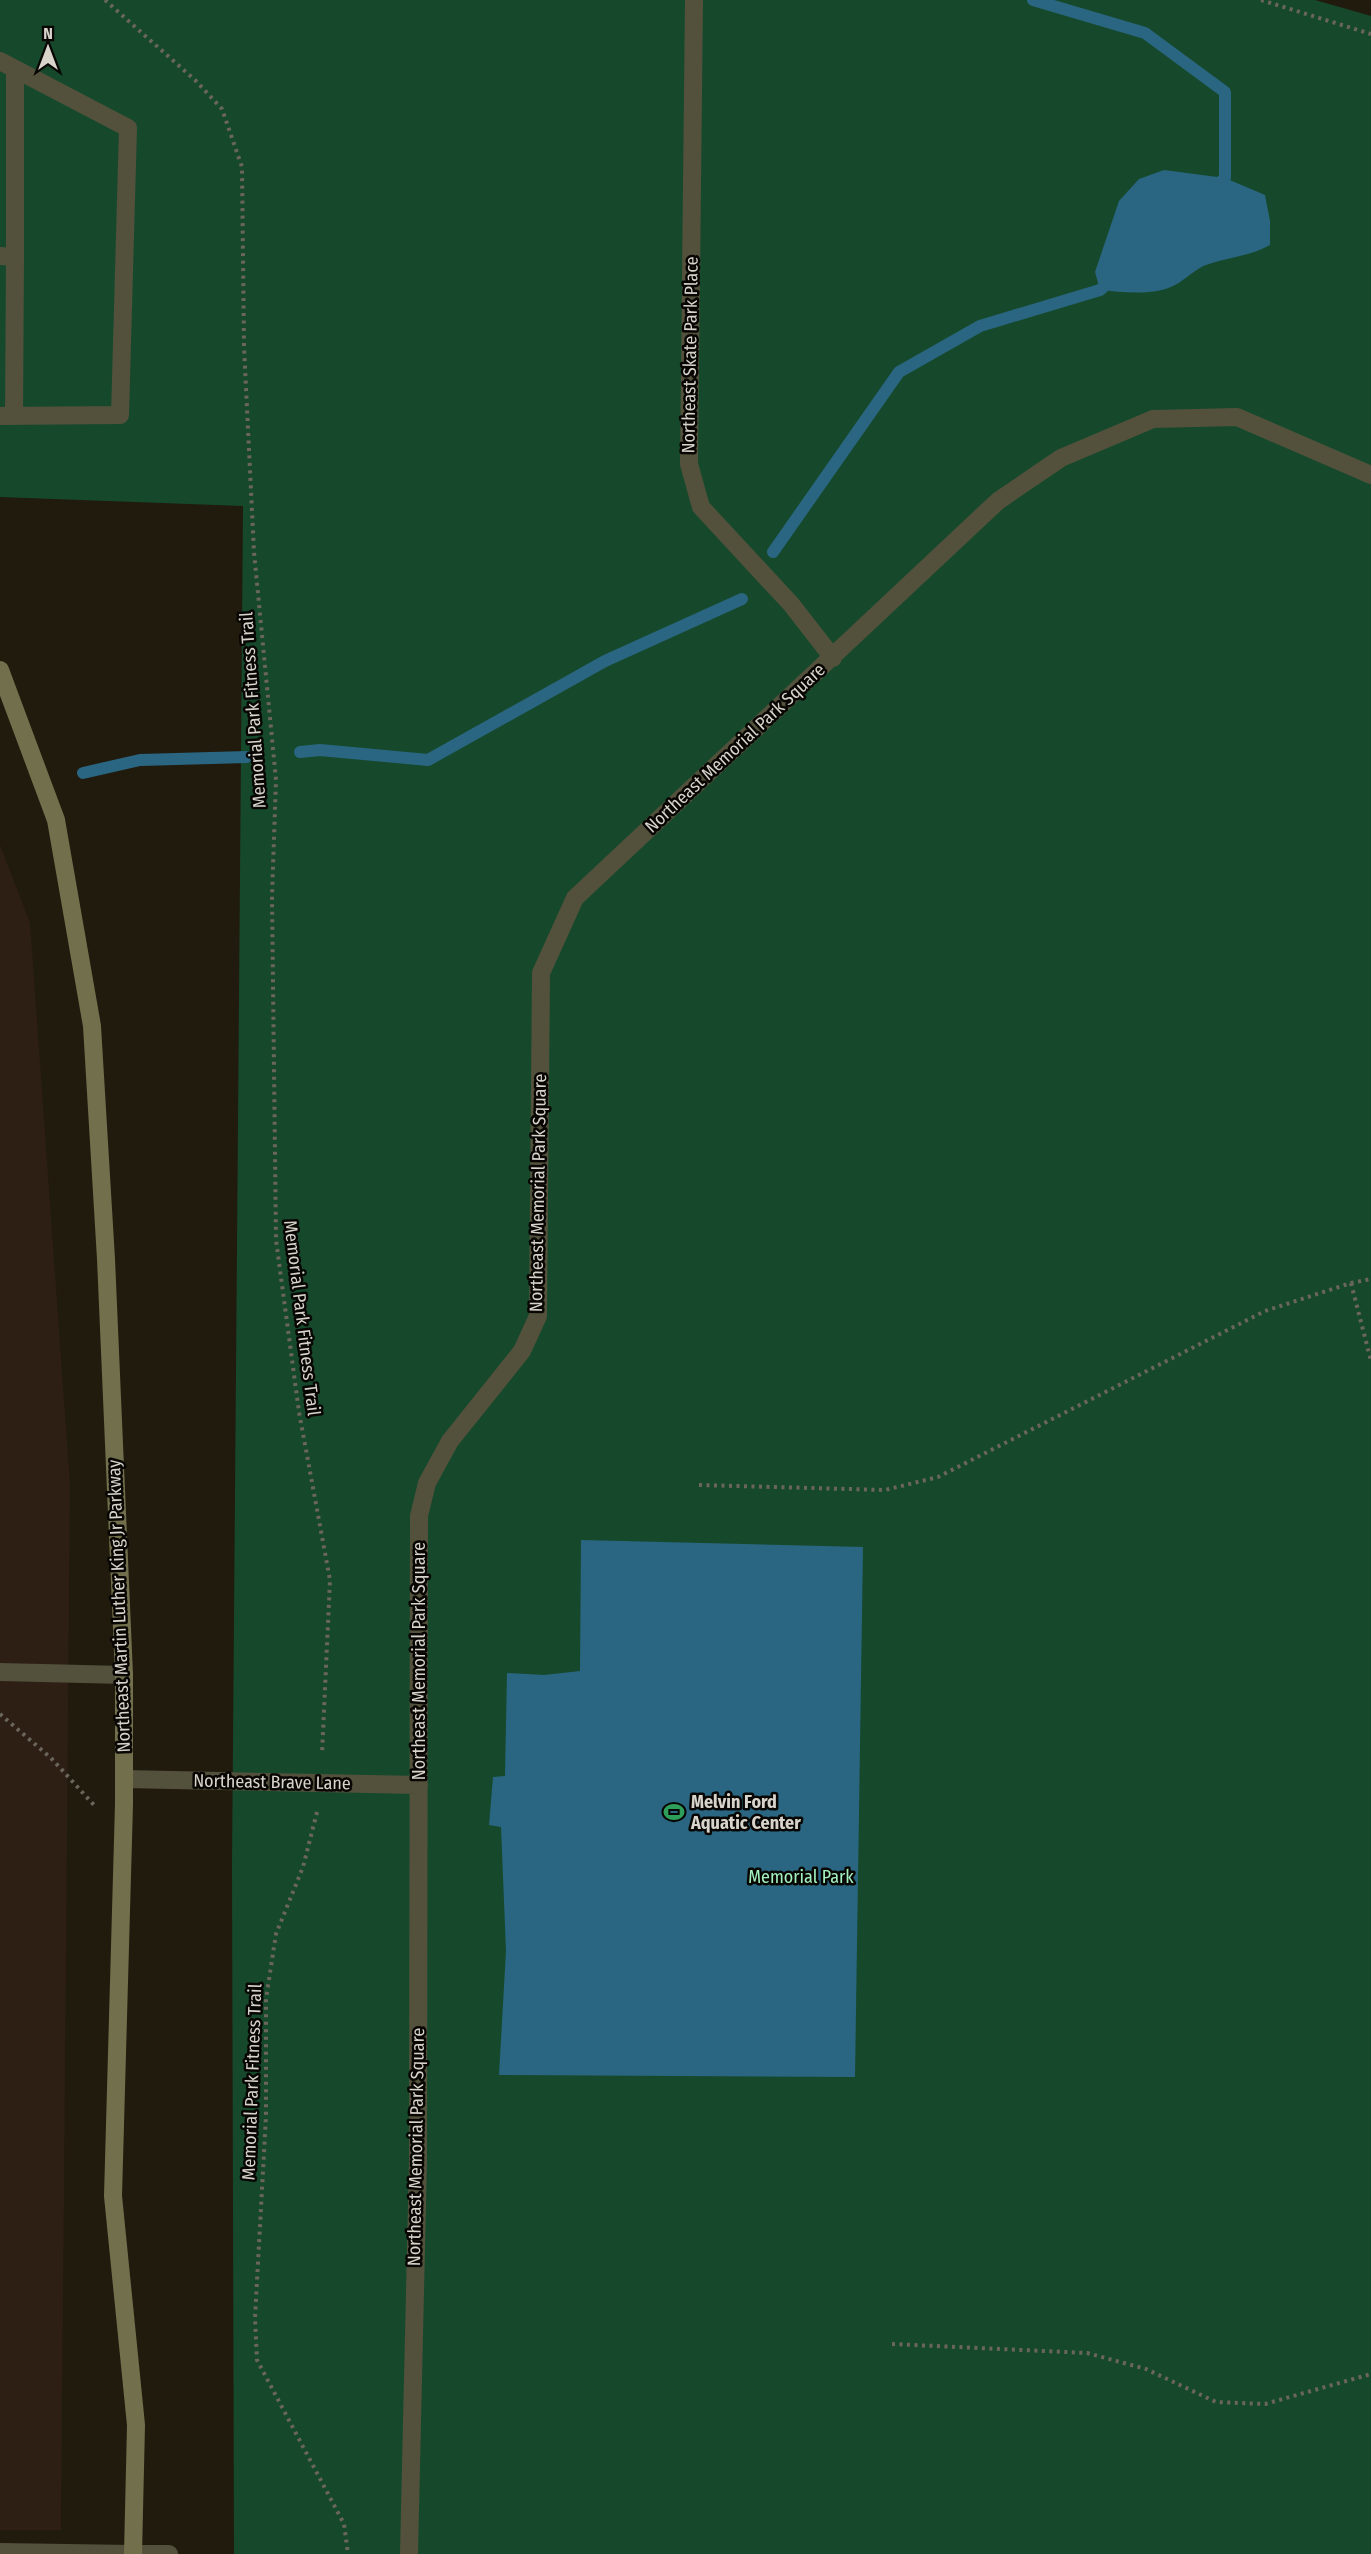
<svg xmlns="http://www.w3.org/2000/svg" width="1371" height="2554" viewBox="0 0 1371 2554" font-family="'Fira Sans Condensed',sans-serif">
	<rect width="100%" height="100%" fill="#211b0e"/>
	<path fill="#2e1f15" d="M0 845 30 923 70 1484 61 2530H0Z"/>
	<path fill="#16492c" d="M0 0H1315L1371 16V2554H234L232 1866 243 506 0 497Z"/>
	<path fill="#2a6681" d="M1164 170 1225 178 1265 195 1270 221V245C1250 256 1230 257 1209 264 1195 268 1186 280 1173 286 1152 296 1122 292 1100 290L1095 272 1119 201 1139 179Z
		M581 1540 863 1547 855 2077 499 2075 506 1951 501 1827 489 1825 493 1777 505 1776 507 1673 544 1675 580 1671Z"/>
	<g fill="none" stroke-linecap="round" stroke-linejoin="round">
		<path stroke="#2a6681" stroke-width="12" d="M1033 0 1145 33 1225 92V178L1215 187
			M773 552 899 372 980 326 1100 290 1112 279
			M300 752 320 750 428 760 605 661 742 599
			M83 773 140 760 247 757"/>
		<path stroke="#6b665b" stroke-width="4" stroke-dasharray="3 4.5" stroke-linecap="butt" d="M105 0 196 81 222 109 242 167 244 347 254 552 276 780 272 897 276 1240 299 1412 330 1580 322 1754
			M1261 0 1371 34
			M1351 1283 1371 1361
			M699 1485 885 1490 938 1477 1265 1311 1351 1283 1371 1279
			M0 1714 51 1758 94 1805
			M317 1812 303 1867 276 1934 266 1999V2116L255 2318 257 2360 344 2524 348 2554
			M892 2344 1087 2353 1146 2369 1216 2402 1265 2404 1371 2374"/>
		<path stroke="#53513c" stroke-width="18" d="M694 0 689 464 701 507 791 604 833 658
			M0 61 128 128 120 415 0 416
			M0 256 15 257V69
			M14 416 15 257
			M124 1779 419 1785
			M133 2554H169
			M409 2554 418 2161 419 1516 427 1483 450 1441 522 1351 538 1316 541 973 575 898 998 501 1061 458 1153 419 1237 417 1371 475"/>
		<path stroke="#53513c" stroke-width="18" d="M0 1672 124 1675
			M0 2552 133 2554"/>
		<path stroke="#726f4c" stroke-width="18" d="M0 670 56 820 92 1026 106 1259 124 1675V1804L113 2196 136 2425 133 2554"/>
	</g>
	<defs>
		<g id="stadium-bare" transform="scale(1.62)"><path d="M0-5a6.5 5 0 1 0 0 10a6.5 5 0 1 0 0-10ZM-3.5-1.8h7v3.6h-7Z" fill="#2e9e5b" stroke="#080603" stroke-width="2.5" paint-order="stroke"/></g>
	</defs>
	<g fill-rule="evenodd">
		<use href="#stadium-bare" x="674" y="1812"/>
	</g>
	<g text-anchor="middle" stroke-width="5" stroke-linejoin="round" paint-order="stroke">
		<g font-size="18" fill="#d8d4cc" stroke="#080603">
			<text transform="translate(690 355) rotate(-89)" y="6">Northeast Skate Park Place</text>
			<text transform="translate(253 710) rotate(-94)" y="6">Memorial Park Fitness Trail</text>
			<text transform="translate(735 748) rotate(-43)" y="6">Northeast Memorial Park Square</text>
			<text transform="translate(538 1193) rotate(-89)" y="6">Northeast Memorial Park Square</text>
			<text transform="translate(302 1318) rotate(83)" y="6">Memorial Park Fitness Trail</text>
			<text transform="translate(119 1606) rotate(-92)" y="6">Northeast Martin Luther King Jr Parkway</text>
			<text transform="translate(419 1661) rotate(-90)" y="6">Northeast Memorial Park Square</text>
			<text transform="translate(272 1782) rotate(1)" y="6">Northeast Brave Lane</text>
			<text transform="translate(252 2082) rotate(-88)" y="6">Memorial Park Fitness Trail</text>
			<text transform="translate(416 2147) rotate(-89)" y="6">Northeast Memorial Park Square</text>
		</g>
		<g font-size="18" font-weight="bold" fill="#d8d4cc" stroke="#080603" text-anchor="start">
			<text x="691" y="1808">Melvin Ford<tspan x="691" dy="21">Aquatic Center</tspan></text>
		</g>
		<g font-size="18" fill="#a3f1be" stroke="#080603">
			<text x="801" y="1883">Memorial Park</text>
		</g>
	</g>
	<g transform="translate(48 48)" stroke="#080603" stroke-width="4.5" paint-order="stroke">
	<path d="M0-4.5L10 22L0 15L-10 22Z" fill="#d8d4cc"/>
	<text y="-9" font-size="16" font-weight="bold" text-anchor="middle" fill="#d8d4cc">N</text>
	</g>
</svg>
